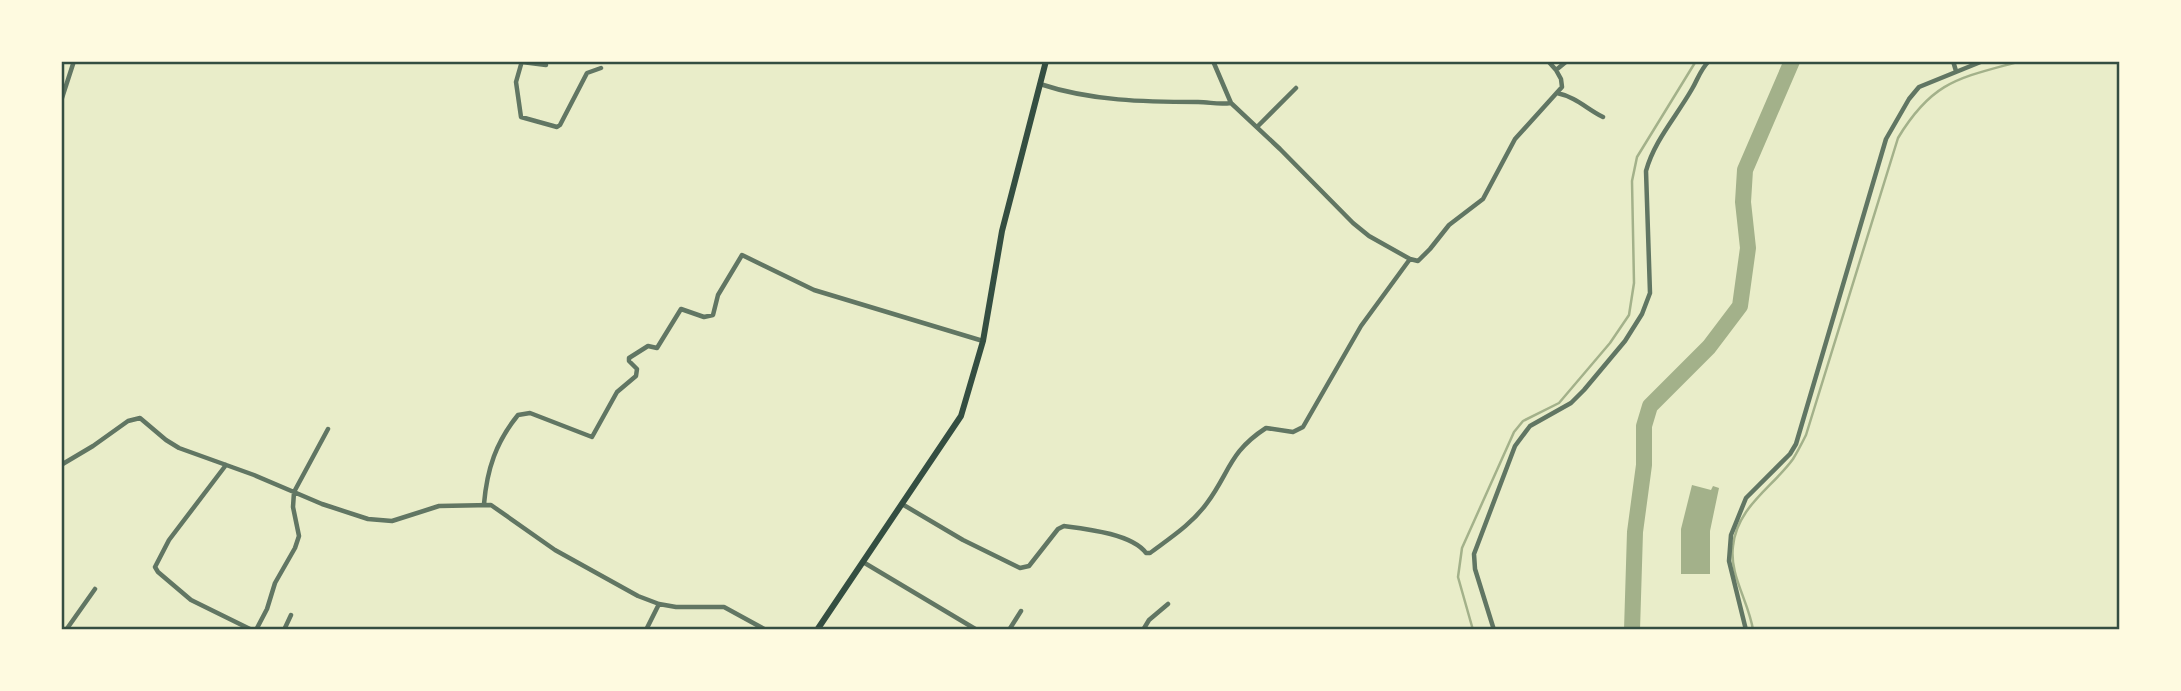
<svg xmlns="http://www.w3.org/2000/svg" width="2181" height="691" viewBox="0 0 2181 691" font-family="'Source Sans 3',sans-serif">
	<rect width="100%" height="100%" fill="#e9edc9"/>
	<path fill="#a3b18a" d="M1692 485 1711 490 1713 486 1719 488 1710 531V574H1681V529Z"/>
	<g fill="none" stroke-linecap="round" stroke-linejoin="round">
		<path stroke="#a3b18a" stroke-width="2.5" d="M1473 630 1458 577 1462 548 1514 432 1523 421 1559 403 1610 343 1629 315 1634 283 1632 181 1637 157 1696 61
			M1753 630C1749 602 1729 575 1733 546 1737 507 1772 488 1793 459 1798 451 1802 443 1806 435L1898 138C1933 80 1960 78 2021 61"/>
		<path stroke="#a3b18a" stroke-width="16" d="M1632 630 1635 532 1644 465V426L1650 406 1709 347 1740 306 1748 248 1743 202 1745 170 1792 61"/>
		<path stroke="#617663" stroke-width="4.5" d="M522 61 516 82 521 117 557 127 560 125 587 73 601 68
			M1213 61 1231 103 1280 149 1353 223 1369 236 1410 259 1418 261 1430 249 1449 225 1483 199 1515 139 1562 87 1561 79 1556 70
			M1548 61 1556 70 1567 61
			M1953 61 1956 71
			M522 62 546 65
			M1040 84C1091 101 1145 102 1198 102 1210 102 1218 105 1231 103
			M1557 93C1576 97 1587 109 1603 117
			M61 101 74 61
			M1257 127 1296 88
			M61 465 93 446 128 421 140 418 166 440 179 448 254 475 322 504 368 519 392 521 439 506 491 505 555 550 638 596 659 604 676 607H724L766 630
			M226 465 169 540 155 567 158 572 191 600 252 630
			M484 504C487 469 496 442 518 415L530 413 592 437 617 392 636 376 637 369 629 361V358L648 346 657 348 681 309 704 317 713 315 718 295 742 255 814 290 983 341
			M902 504 963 540 1020 568 1029 566 1058 529 1064 526C1087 529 1132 534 1146 553H1150C1170 538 1192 524 1207 503 1230 472 1229 452 1266 428L1293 432 1303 427 1361 326 1410 259
			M863 562 977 630
			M66 630 95 589
			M256 630 267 609 275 583 295 548 299 536 293 507 294 492 328 429
			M284 630 291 615
			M646 630 659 604
			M1009 630 1021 611
			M1143 630 1149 620 1168 604
			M1494 630 1475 569 1474 554 1515 446 1530 426 1571 403 1584 390 1625 341 1642 314 1650 293 1646 171C1654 141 1676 117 1692 89 1698 79 1700 70 1709 61
			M1746 630 1729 561 1731 535 1746 498 1790 454 1796 444 1886 139 1909 99 1919 87 1983 61"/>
		<path stroke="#344e41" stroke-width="6" d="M817 630 961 416 983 341 1002 231 1046 61"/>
	</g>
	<rect width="2181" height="691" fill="none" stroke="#fefae0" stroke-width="126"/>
	<rect x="63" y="63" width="2055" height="565" fill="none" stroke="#344e41" stroke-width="2.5"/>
</svg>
